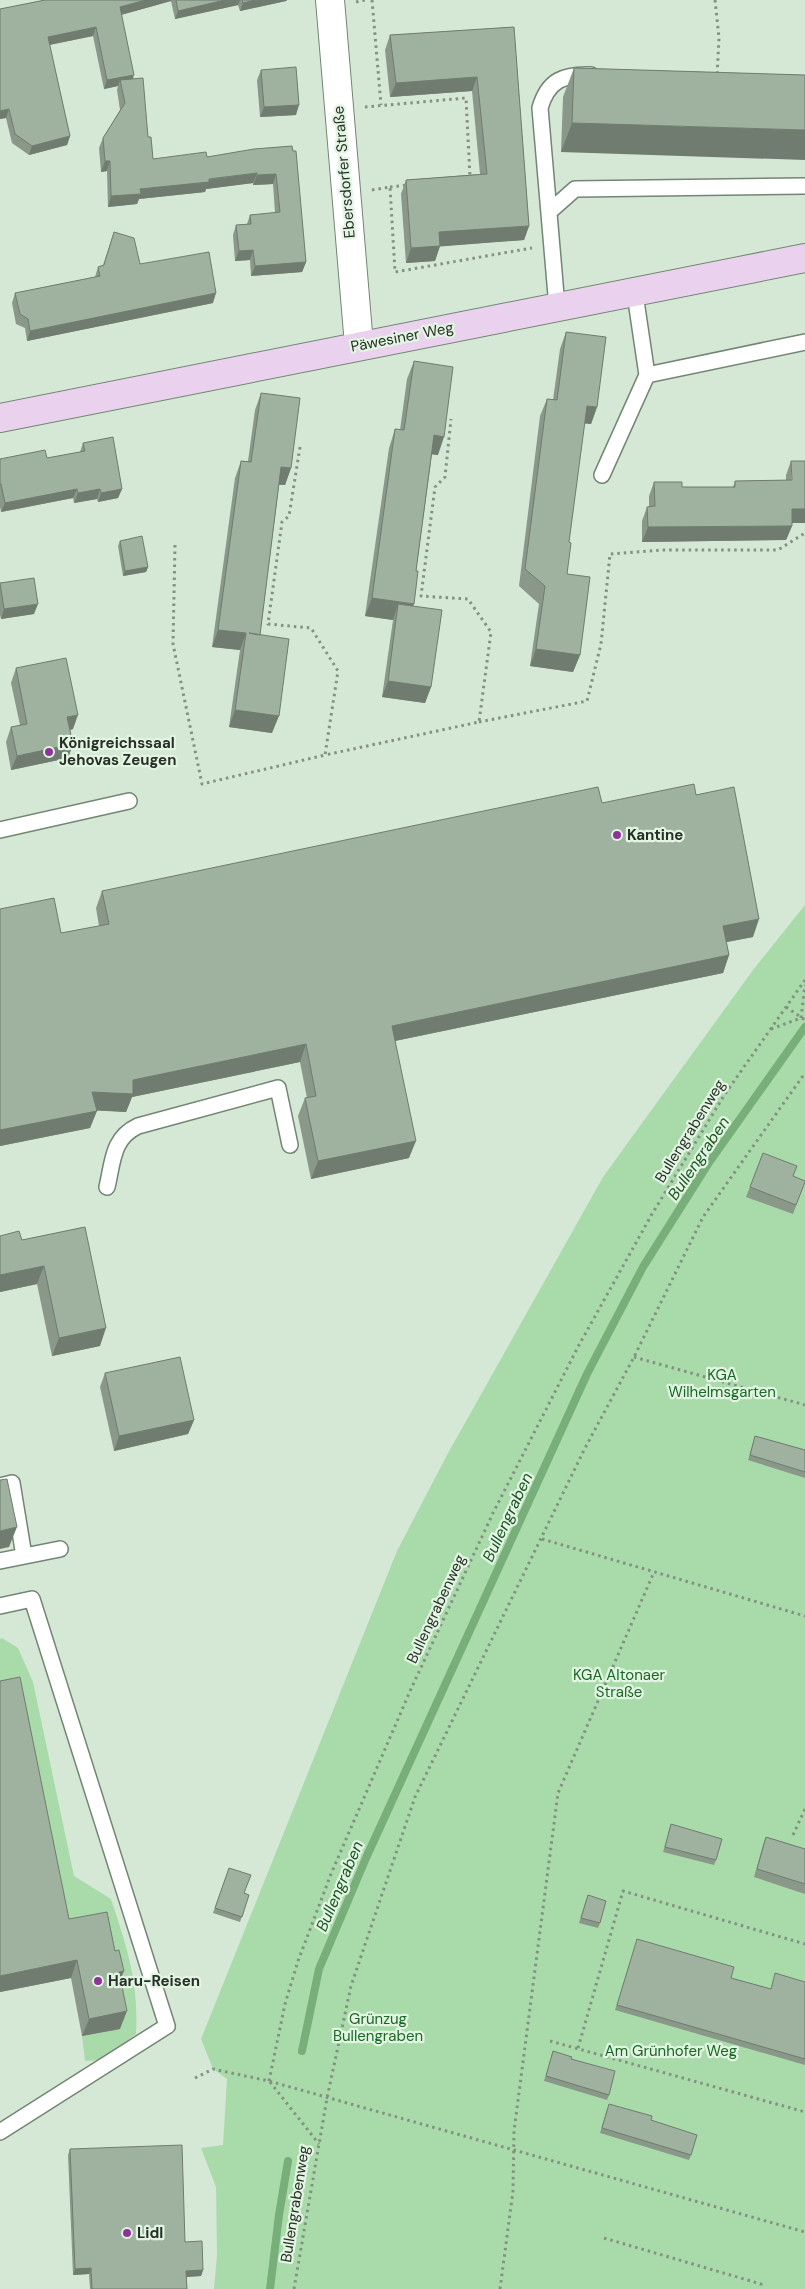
<svg xmlns="http://www.w3.org/2000/svg" width="805" height="2289" viewBox="0 0 805 2289" font-family="'DM Sans',sans-serif">
	<rect width="100%" height="100%" fill="#d5e8d5"/>
	<path fill="#a9dbaa" d="M805 905V2289H214L217 2255 216 2187 201 2148 223 2145 227 2079 213 2069 201 2039 397 1551 447 1455 603 1177 753 970Z
		M2 1638 18 1648 33 1682 74 1876 111 1899C127 1947 139 1983 136 2034L103 2060 85 2061 82 2036 120 2029 63 1937 0 1697V1639Z"/>
	<g fill="none" stroke-linecap="round" stroke-linejoin="round">
		<path stroke="#77ae79" stroke-width="8" d="M302 2051 319 1969 366 1858 587 1374 643 1267 708 1164 805 1027
			M270 2289 279 2215 288 2161"/>
		<g stroke="#738574" stroke-width="18">
			<path id="lane" d="M549 212 575 189 805 186
				M635 294 647 375 805 342
				M557 307 540 108C548 80 564 74 591 75
				M602 475 647 375
				M0 830 129 801
				M107 1187C113 1162 112 1138 138 1126L278 1088 290 1145
				M0 1486 12 1483 24 1556
				M0 1561 60 1549
				M0 1606 32 1599 167 2026 0 2132"/>
		</g>
		<g stroke="#738574" stroke-width="30">
			<path id="street" d="M330 0 359 345"/>
		</g>
		<g stroke="#738574" stroke-width="30">
			<path id="secondary" d="M0 418 805 258"/>
		</g>
		<path stroke="#839083" stroke-width="3" stroke-dasharray="2.5 4" stroke-linecap="butt" d="M372 0 381 105
			M715 0 719 38 717 77
			M356 2 365 0
			M365 107 466 98 470 177
			M390 187 407 185
			M372 190 390 187 395 272 532 248
			M300 447 289 516 282 522 268 624 311 628 338 671 325 755 479 722 491 632 468 599 421 596 435 487 445 477 451 419
			M175 545 173 644 202 784 325 755
			M479 722 587 701 601 644 610 554 662 550H778L805 533
			M786 1007 805 1020
			M801 1018 805 985
			M771 1029 801 1018
			M634 1357 805 1405
			M542 1539 805 1616
			M793 1835 805 1809
			M550 2041 805 2112
			M578 2048 623 1891 805 1944
			M195 2078 213 2069 269 2081 805 2232
			M269 2081 285 2004 298 1961 331 1874 411 1689 493 1513 579 1345 652 1214 725 1094 805 980
			M270 2082 319 2144
			M604 2238 761 2284V2289
			M294 2289 327 2098 351 1986 415 1797 585 1448 634 1357 703 1217 805 1073
			M500 2289 513 2191 514 2131 558 1793 654 1572"/>
		<use href="#lane" stroke="#fff" stroke-width="15"/>
		<use href="#street" stroke="#fff" stroke-width="28"/>
		<use href="#secondary" stroke="#ead1ed" stroke-width="28"/>
	</g>
	<path fill="#899889" d="M45 0H287L286 1 240 11 238 5 175 19 171 1 121 15 133 79 153 159 207 157 292 146 306 262 302 272 251 276 250 260 235 261 233 235 236 225 247 224 250 215 275 213 273 184 253 185V183L206 189 205 192 139 199 137 204 108 207 107 171 101 172 99 148 103 138 120 110 117 90 118 86 104 89 93 36 49 45 70 136 67 145 29 155 12 143 6 118 0 119V9Z
		M514 27 529 226 524 240 440 246 435 261 406 263 401 194 406 180 480 174 472 91 390 97 385 50 390 35Z
		M574 68 805 75 561 152 563 97Z
		M261 70 296 115 260 117 257 80Z
		M114 232 140 264 213 303 27 341 25 328 16 324 12 303 15 293 95 277 98 267 103 265Z
		M566 332 597 407 591 424 584 423 569 542 567 574 580 655 573 672 530 666 539 604 519 586 540 416 547 399 553 400 560 349Z
		M414 361 438 455 432 454 416 571 413 606 431 687 425 703 382 697 393 620 365 616 389 448 395 429 400 430 407 379Z
		M261 393 291 468 285 485H279L260 635 272 733 229 727 240 650 212 647 235 478 241 461H248L255 410Z
		M83 443 122 489 118 498 98 502 97 499 74 503 73 498 1 512 0 507V459L47 458 80 452Z
		M791 461 792 526 786 540 642 542V521L647 507 649 506V496L654 482 682 487H733L735 481 786 480V475Z
		M120 541 148 567 146 572 123 576 118 546Z
		M0 583 34 614 1 619 0 615Z
		M16 668 73 729 70 730 73 744 68 758 11 770 6 742 11 727 20 725 11 683Z
		M696 795 753 937 726 942 729 955 723 973 395 1041 409 1158 311 1179 298 1116 305 1098H307L300 1062 132 1097 126 1112 97 1110 90 1128 0 1146V909L61 933 99 926 96 908 102 891 602 803Z
		M763 1153 793 1176 805 1181 793 1214 746 1197Z
		M85 1227 100 1346 52 1356 37 1284 0 1292V1236L22 1240Z
		M105 1373 194 1420 188 1434 114 1451 100 1387Z
		M755 1436 805 1450V1478L748 1460Z
		M0 1681 69 1919 120 1980V2029L82 2036 71 1978 0 1992Z
		M671 1824 716 1860 714 1865 663 1852Z
		M766 1837 805 1849V1894L754 1877 763 1845Z
		M229 1868 244 1893 249 1895 240 1922 213 1913Z
		M586 1900 600 1923 598 1928 579 1923Z
		M636 1944 731 1978 770 1989 805 1982V2065L615 2010Z
		M553 2051 571 2059 609 2095 607 2100 544 2081Z
		M607 2109 651 2120 691 2155 689 2160 600 2133Z
		M70 2149 185 2242 203 2270 201 2276 187 2277V2289H90L89 2274 73 2275 68 2155Z"/>
	<path fill="#6f7c6f" d="M146 0H172L171 1 117 16 120 7Z
		M225 0H240L238 5 175 19 178 11Z
		M255 0H287L286 1 240 11 243 3Z
		M96 27 93 36 44 46 48 37Z
		M134 75 131 84 120 80 118 86 104 89 107 80Z
		M477 77 472 91 390 97 396 83Z
		M299 105 296 115 260 117 264 107Z
		M9 109 6 118 0 119V111Z
		M572 123 805 130V160L561 152Z
		M70 136 67 145 29 155 32 146Z
		M105 161H110L107 171 101 172Z
		M257 173 253 183 206 189 205 192 139 199 137 204 108 207 111 196 140 189Z
		M276 174 273 184 253 185 257 175Z
		M529 226 524 240 434 247 439 232Z
		M440 246 435 261 406 263 411 248Z
		M253 250 250 260 235 261 239 251Z
		M306 262 302 272 251 276 255 266Z
		M216 293 213 303 27 341 30 331Z
		M587 406 597 407 591 424 580 423Z
		M434 435 444 437 438 455 428 454Z
		M281 467 291 468 285 485 275 484Z
		M77 489 73 498 1 512 5 503Z
		M100 489 97 499 74 503 78 493Z
		M122 489 118 498 98 502 101 493Z
		M792 509H805V523H787Z
		M792 526 786 540 642 542 648 527Z
		M148 567 146 572 123 576 125 571Z
		M372 598 414 604 407 622 398 604 393 620 365 616Z
		M38 604 34 614 1 619 4 609Z
		M218 630 246 633 240 650 212 647Z
		M536 649 580 655 573 672 530 666Z
		M388 681 431 687 425 703 382 697Z
		M235 710 279 716 272 733 229 727Z
		M78 715 73 729 62 732 67 717Z
		M73 744 68 758 11 770 17 756Z
		M759 919 753 937 717 944 723 926Z
		M729 955 723 973 385 1043 392 1026Z
		M306 1044 300 1062 132 1097 126 1112 85 1110 92 1092 133 1080Z
		M97 1111 90 1128 0 1146V1130Z
		M416 1141 409 1158 311 1179 318 1161Z
		M44 1266 37 1284 0 1292V1275Z
		M106 1328 100 1346 52 1356 59 1338Z
		M194 1420 188 1434 114 1451 119 1436Z
		M17 1527 9 1547 0 1549V1531Z
		M77 1960 71 1978 0 1992V1976Z
		M124 1971 117 1988 119 1972Z
		M127 2011 120 2029 82 2036 89 2019Z
		M91 2268 89 2274 73 2275 75 2269Z
		M203 2270 201 2276 184 2277 186 2271Z"/>
	<path fill="#9fb19f" stroke="#6f7c6f" d="M45 0H146L120 7 134 75 107 80 96 27 48 37 70 136 32 146 15 134 9 109 0 111V9Z
		M176 0H225L178 11Z
		M242 0H255L243 3Z
		M514 27 529 226 439 232 440 246 411 248 406 180 487 174 477 77 396 83 390 35Z
		M296 67 299 105 264 107 261 70Z
		M574 68 805 75V130L572 123Z
		M143 78 148 137H151L153 159 206 152 207 157 254 149 292 146 293 151H296L306 262 255 266 253 250 239 251 236 225 251 224 250 215 280 212 276 174 257 175V173L209 179V182L140 189 141 194 111 196 110 161H105L103 138 125 103 120 80Z
		M114 232 134 238 140 264 209 252 216 293 30 331 28 319 20 314 15 293 100 276 98 267 104 265Z
		M566 332 606 337 597 407 587 406 569 542 571 543 567 574 590 577 580 655 536 649 545 586 525 569 547 399 557 400Z
		M414 361 453 367 444 437 434 435 416 571H418L414 604 372 598 395 429 404 430Z
		M261 393 300 398 291 468 281 467 260 635 249 633 289 639 279 716 235 710 246 633 218 630 241 461 251 462Z
		M113 437 122 489 101 493 100 489 78 493 77 489 5 503 1 484H0V459L45 450 47 458 85 451 83 443Z
		M791 461H805V509H792V526L648 527 647 507 655 506 654 482H682V487H735V481L792 480Z
		M142 536 148 567 125 571 120 541Z
		M34 578 38 604 4 609 0 583Z
		M398 604 442 610 431 687 388 681Z
		M66 658 78 715 67 717 73 744 17 756 11 727 27 724 16 668Z
		M694 784 696 795 734 787 759 919 723 926 729 955 392 1026 416 1141 318 1161 305 1098 316 1096 306 1044 133 1080V1094L92 1092 97 1111 0 1130V909L54 898 61 933 109 924 102 891 598 787 602 803Z
		M763 1153 797 1166 793 1176 805 1181V1182L796 1205 750 1187Z
		M85 1227 106 1328 59 1338 44 1266 0 1275V1236L19 1231 22 1240Z
		M180 1357 194 1420 119 1436 105 1373Z
		M755 1436 805 1450V1472L750 1455Z
		M7 1479 17 1527 0 1531V1480Z
		M20 1677 69 1919 107 1912 115 1951 119 1950 124 1971 119 1972 127 2011 89 2019 77 1960 0 1976V1681Z
		M671 1824 722 1839 716 1860 665 1847Z
		M766 1837 805 1849V1884L757 1869Z
		M229 1868 251 1875 244 1893 249 1895 242 1917 215 1908Z
		M588 1895 606 1901 600 1923 581 1918Z
		M637 1939 734 1967 731 1978 771 1989 775 1973 805 1982V2059L617 2005Z
		M553 2051 572 2057 571 2059 615 2071 609 2095 546 2076Z
		M609 2104 652 2116 651 2120 697 2135 691 2155 602 2128Z
		M182 2145 185 2242 202 2241 203 2270 186 2271 187 2289H92L91 2268 75 2269 70 2149Z"/>
	<g fill="#90329c" stroke="#e2f5e2" stroke-width="2">
		<circle cx="49" cy="752" r="5"/>
		<circle cx="617" cy="835" r="5"/>
		<circle cx="98" cy="1981" r="5"/>
		<circle cx="127" cy="2233" r="5"/>
	</g>
	<g text-anchor="middle" stroke-width="4.5" stroke-linejoin="round" paint-order="stroke">
		<g font-size="15" fill="#282f28" stroke="#e2f5e2">
			<text transform="translate(344 172) rotate(-95)" y="5">Ebersdorfer Straße</text>
			<text transform="translate(402 337) rotate(-11)" y="5">Päwesiner Weg</text>
			<text transform="translate(690 1131) rotate(-58)" y="5">Bullengrabenweg</text>
			<text transform="translate(436 1609) rotate(-65)" y="5">Bullengrabenweg</text>
			<text transform="translate(295 2204) rotate(-81)" y="5">Bullengrabenweg</text>
		</g>
		<g font-size="15" font-weight="bold" fill="#282f28" stroke="#e2f5e2" text-anchor="start">
			<text x="59" y="748">Königreichssaal<tspan x="59" dy="17">Jehovas Zeugen</tspan></text>
			<text x="627" y="840">Kantine</text>
			<text x="108" y="1986">Haru-Reisen</text>
			<text x="137" y="2238">Lidl</text>
		</g>
		<g font-size="15" fill="#196825" stroke="#e2f5e2">
			<text x="722" y="1380">KGA<tspan x="722" dy="17">Wilhelmsgarten</tspan></text>
			<text x="619" y="1680">KGA Altonaer<tspan x="619" dy="17">Straße</tspan></text>
			<text x="378" y="2024">Grünzug<tspan x="378" dy="17">Bullengraben</tspan></text>
			<text x="671" y="2056">Am Grünhofer Weg</text>
		</g>
		<g font-size="16" font-style="italic" fill="#1b5422" stroke="#e2f5e2">
			<text transform="translate(698 1158) rotate(-56)" y="6">Bullengraben</text>
			<text transform="translate(507 1517) rotate(-65)" y="6">Bullengraben</text>
			<text transform="translate(339 1886) rotate(-67)" y="6">Bullengraben</text>
		</g>
	</g>
</svg>
